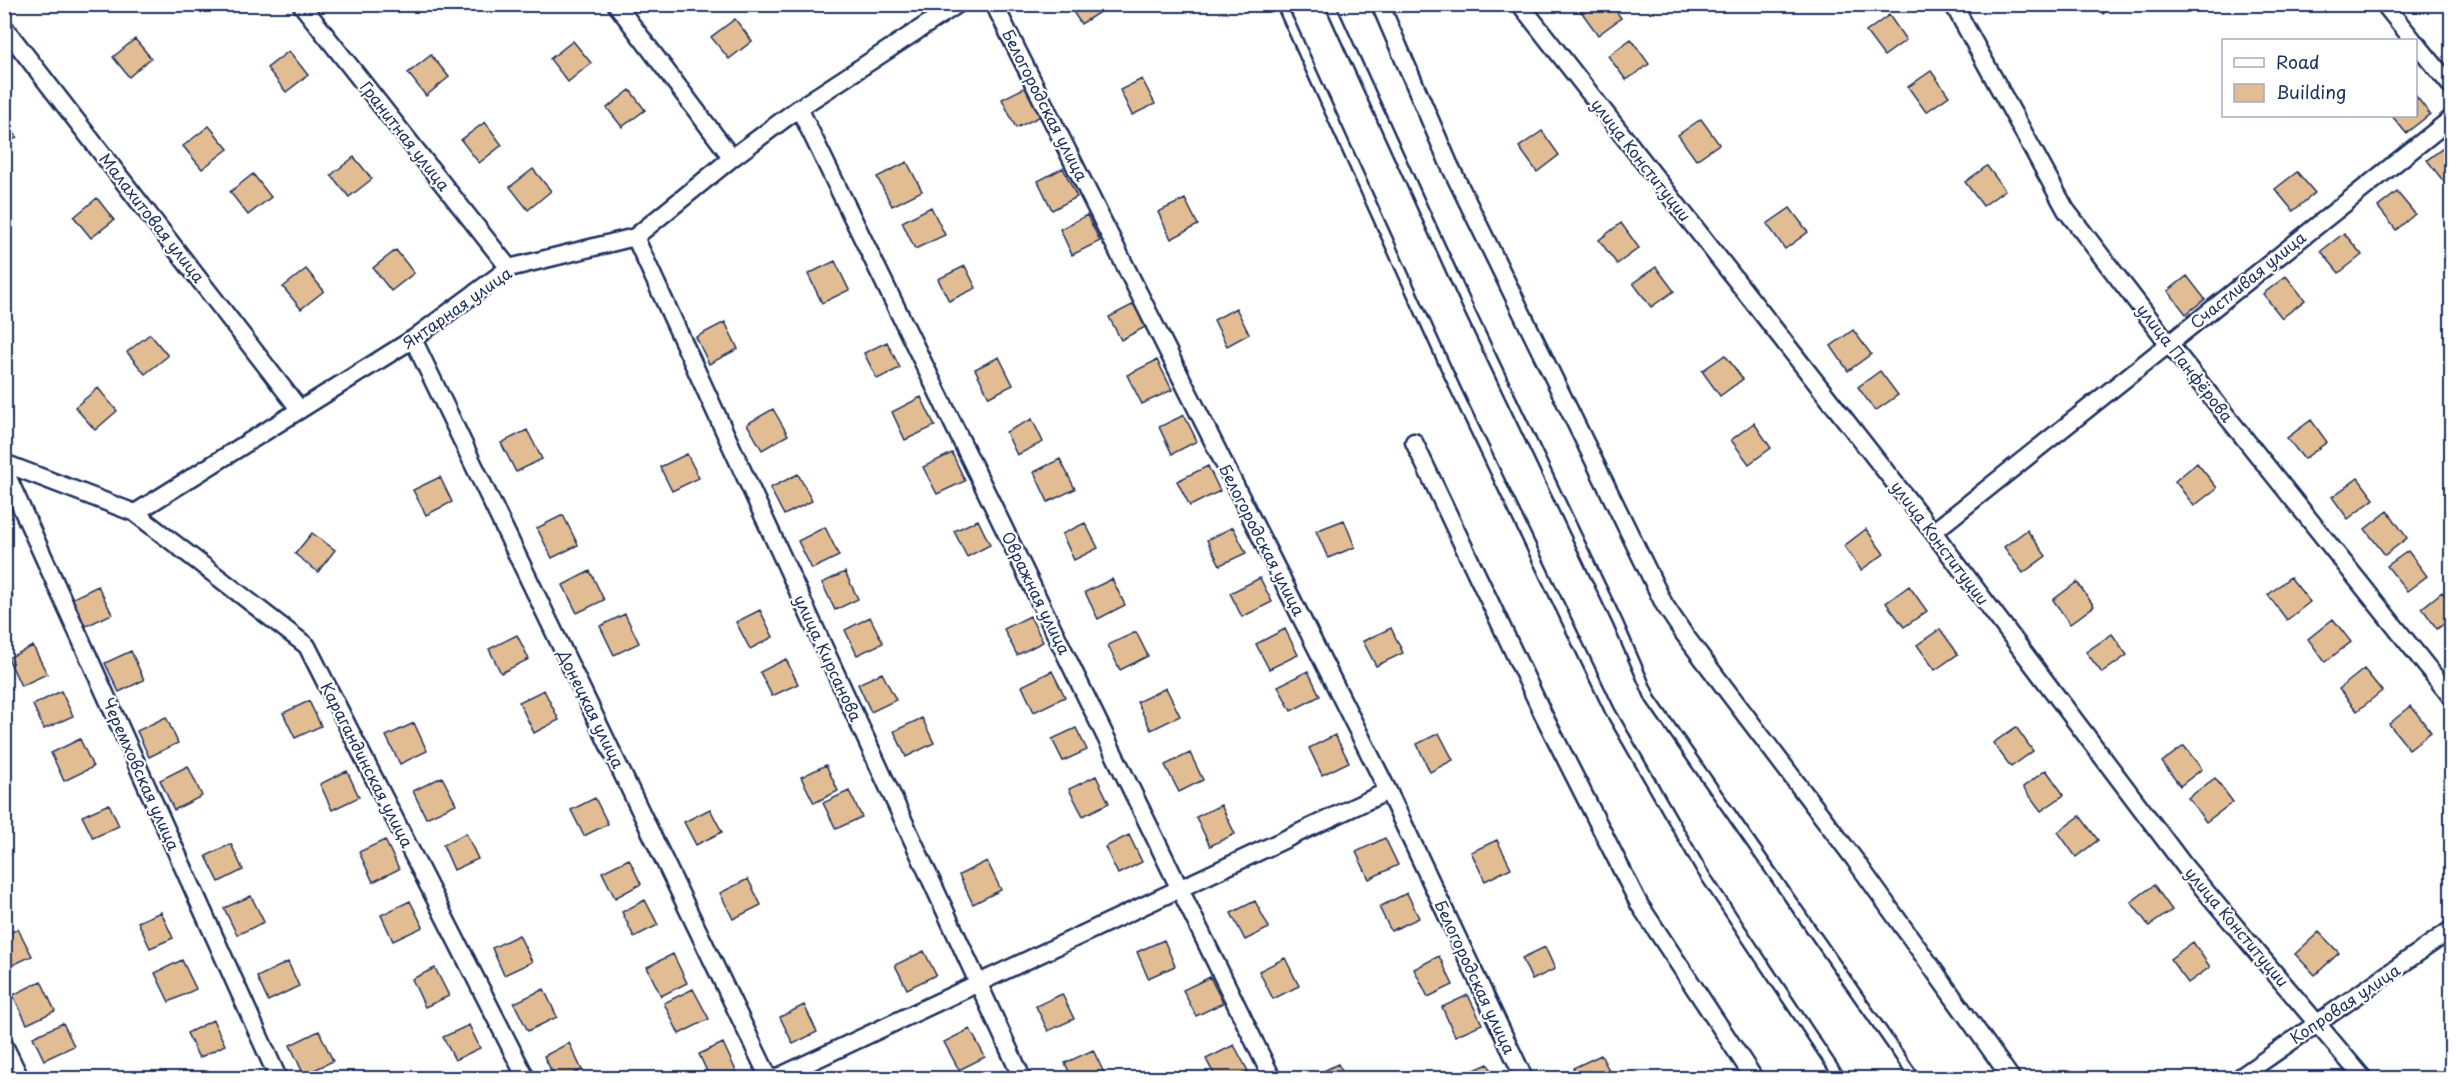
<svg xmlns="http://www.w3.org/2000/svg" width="2456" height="1083" viewBox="0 0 2456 1083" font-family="'Playpen Sans',sans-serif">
	<rect width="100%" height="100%" fill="#fff"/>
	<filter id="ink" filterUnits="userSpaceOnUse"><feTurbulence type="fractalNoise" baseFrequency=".0167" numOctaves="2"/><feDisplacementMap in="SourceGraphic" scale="12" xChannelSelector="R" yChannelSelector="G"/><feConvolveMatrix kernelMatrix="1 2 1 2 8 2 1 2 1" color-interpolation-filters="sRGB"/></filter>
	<g filter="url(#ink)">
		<path fill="#e2bd93" stroke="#1b2f5e" stroke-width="1.5" d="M1068 4H1112L1081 24Z
			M1588 4H1611L1621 18 1598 35 1580 10Z
			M2097 4H2116L2103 14Z
			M1889 15 1906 40 1884 56 1866 32Z
			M735 19 752 41 729 59 711 37Z
			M135 39 151 58 129 77 113 57Z
			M1631 39 1649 64 1626 80 1608 56Z
			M573 41 591 63 568 82 550 59Z
			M289 51 308 75 286 92 267 68Z
			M431 55 449 77 426 96 408 73Z
			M1931 71 1949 96 1926 112 1908 87Z
			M1142 79 1155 104 1132 115 1120 90Z
			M1026 87 1041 116 1016 128 1002 99Z
			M630 90 645 110 622 127 607 108Z
			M2416 96 2430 114 2406 133 2392 116H2416Z
			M1701 119 1719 144 1696 160 1678 135Z
			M4 121 17 137 4 147Z
			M485 122 502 145 479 163 461 140Z
			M209 126 228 149 202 169 183 146Z
			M1542 131 1559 155 1537 172 1519 147Z
			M2450 143 2452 182 2447 186 2427 160Z
			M354 157 372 179 349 197 331 175Z
			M907 162 922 191 892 206 877 177Z
			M1987 166 2005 190 1983 206 1965 182Z
			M1063 168 1077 197 1052 210 1038 181Z
			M533 169 551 191 528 210 510 187Z
			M2297 172 2315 193 2293 211 2275 189Z
			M253 174 271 197 248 215 230 192Z
			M2397 192 2415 214 2396 230 2378 207Z
			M97 198 114 220 91 238 74 217Z
			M1185 199 1198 225 1171 239 1158 212Z
			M931 207 945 235 915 249 902 222Z
			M1790 208 1808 232 1785 249 1767 224Z
			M1087 215 1100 241 1072 255 1060 229Z
			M1621 223 1639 248 1617 264 1599 240Z
			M2344 233 2362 255 2339 273 2321 251Z
			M396 250 414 273 391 291 373 268Z
			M835 261 849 290 822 303 808 274Z
			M965 266 976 288 949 301 938 279Z
			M1656 267 1674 291 1651 307 1633 283Z
			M306 269 324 291 301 309 283 287Z
			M2187 276 2205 299 2186 314 2168 291Z
			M2286 276 2305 300 2282 318 2263 294Z
			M1136 303 1147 326 1121 340 1109 317Z
			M1236 308 1249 334 1227 346 1214 320Z
			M725 322 738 349 709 364 696 337Z
			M1853 330 1871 354 1848 371 1831 346Z
			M150 334 168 356 145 374 127 352Z
			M887 342 900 368 877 379 864 353Z
			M1725 355 1743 379 1720 396 1702 371Z
			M999 357 1013 385 989 397 975 369Z
			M1157 360 1172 390 1142 404 1127 375Z
			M1880 371 1898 395 1875 411 1858 387Z
			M98 388 117 411 95 430 75 407Z
			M921 397 935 426 905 440 892 412Z
			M773 409 788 435 762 450 747 424Z
			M1184 415 1197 441 1172 454 1159 427Z
			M1032 419 1043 442 1017 455 1006 432Z
			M2311 420 2327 442 2304 459 2287 438Z
			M1754 423 1771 448 1749 464 1731 440Z
			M527 430 542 459 516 472 501 443Z
			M952 453 965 481 937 494 923 467Z
			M687 454 699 478 672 491 660 467Z
			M1060 459 1075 489 1048 502 1034 472Z
			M2197 463 2217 488 2194 506 2175 481Z
			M1208 466 1220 491 1190 506 1177 481Z
			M798 474 812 501 784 515 770 488Z
			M440 477 452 502 426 515 413 490Z
			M2358 478 2374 499 2348 519 2332 497Z
			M2388 511 2407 538 2385 555 2365 529Z
			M563 515 578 545 552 558 537 528Z
			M978 520 990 545 967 557 954 531Z
			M1344 520 1355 547 1328 558 1316 531Z
			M1085 523 1098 548 1074 560 1062 534Z
			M825 527 839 556 812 569 798 541Z
			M1233 527 1246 553 1220 565 1207 540Z
			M1866 529 1884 554 1861 570 1844 546Z
			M2027 530 2046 556 2023 573 2004 547Z
			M312 533 335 550 318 572 295 554Z
			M2408 551 2427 576 2407 591 2387 566Z
			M590 571 604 600 577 613 563 585Z
			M845 572 858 599 835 610 822 583Z
			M2290 577 2310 602 2287 620 2268 595Z
			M1260 578 1272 602 1242 617 1230 593Z
			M4 579 13 596 4 600Z
			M1112 579 1125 605 1098 619 1085 592Z
			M2077 582 2094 606 2070 624 2053 600Z
			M98 586 112 614 84 627 71 599Z
			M1909 586 1927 611 1904 627 1886 603Z
			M2442 592 2452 604V618L2437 629 2422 608Z
			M760 610 773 637 750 649 736 622Z
			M625 614 639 643 614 655 600 626Z
			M1030 616 1043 642 1017 655 1004 629Z
			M870 617 883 643 857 655 845 630Z
			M2333 619 2351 642 2325 662 2308 639Z
			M1391 628 1403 653 1376 666 1363 641Z
			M1285 629 1298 655 1269 669 1256 644Z
			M1940 629 1958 654 1935 670 1917 645Z
			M1136 632 1148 656 1120 670 1108 645Z
			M2112 634 2127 655 2102 673 2086 652Z
			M517 635 529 659 501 673 489 649Z
			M33 646 47 674 21 686 8 658Z
			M131 651 144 680 119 692 105 663Z
			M786 659 798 684 772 696 760 672Z
			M2364 669 2382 691 2357 711 2339 689Z
			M1052 671 1065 697 1034 712 1022 686Z
			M1308 671 1320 696 1291 711 1278 686Z
			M882 673 896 700 871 712 858 684Z
			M1166 688 1180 716 1151 730 1137 702Z
			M544 690 559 720 534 733 519 702Z
			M61 691 73 716 44 729 33 705Z
			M309 701 321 726 295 738 283 713Z
			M2411 706 2431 732 2409 749 2389 724Z
			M166 717 178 743 149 757 137 731Z
			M922 718 934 743 906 757 894 731Z
			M414 723 427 751 400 764 386 736Z
			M2016 727 2033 751 2011 767 1993 743Z
			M1076 728 1087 750 1063 761 1052 739Z
			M1439 733 1453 760 1430 772 1417 744Z
			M1335 735 1349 762 1322 775 1309 748Z
			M80 739 93 767 64 781 51 753Z
			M2184 746 2202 769 2180 786 2162 762Z
			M1190 753 1203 780 1179 792 1165 765Z
			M826 765 838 791 814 803 801 777Z
			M188 766 202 796 174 810 160 780Z
			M2046 770 2064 795 2041 811 2023 787Z
			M347 771 359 797 332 810 320 784Z
			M1096 776 1109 803 1083 816 1069 789Z
			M442 777 456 804 426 818 413 791Z
			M2215 778 2233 802 2206 822 2188 798Z
			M849 791 862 817 836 829 823 803Z
			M595 798 608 824 584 836 571 810Z
			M109 804 119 826 93 838 82 816Z
			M1221 805 1235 834 1210 846 1196 817Z
			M710 809 722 832 696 845 684 822Z
			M2080 816 2098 840 2076 857 2058 832Z
			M466 833 478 859 454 870 443 845Z
			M1129 835 1142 862 1118 874 1105 847Z
			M1385 838 1398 865 1369 879 1356 852Z
			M385 840 399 869 373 882 359 852Z
			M1497 840 1511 868 1485 881 1471 852Z
			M231 844 243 870 219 882 206 856Z
			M629 859 641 884 615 898 602 872Z
			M987 861 1001 890 973 904 959 875Z
			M748 879 761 905 733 919 720 893Z
			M2154 885 2172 910 2149 926 2131 902Z
			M1407 893 1419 918 1391 931 1379 907Z
			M251 896 264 922 237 935 224 908Z
			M645 900 658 925 634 937 622 912Z
			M410 901 423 927 393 941 381 915Z
			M1255 901 1269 928 1245 940 1231 913Z
			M161 912 173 938 150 948 138 922Z
			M18 929 32 956 4 969V935Z
			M2319 932 2339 953 2315 975 2295 954Z
			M519 935 532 962 504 975 492 948Z
			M1164 940 1175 966 1148 978 1137 952Z
			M2193 942 2210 967 2188 983 2170 959Z
			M1545 947 1555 969 1532 980 1522 958Z
			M924 951 936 975 907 989 895 965Z
			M673 954 687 983 661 996 647 967Z
			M1439 956 1453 985 1428 997 1414 969Z
			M1285 958 1299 986 1273 999 1259 971Z
			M182 960 196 989 169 1002 155 973Z
			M288 962 299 986 268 1001 257 977Z
			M435 968 449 996 425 1007 412 979Z
			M1210 977 1223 1003 1196 1016 1183 990Z
			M41 981 55 1011 27 1024 13 995Z
			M544 989 557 1017 528 1031 514 1003Z
			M693 989 709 1019 679 1034 664 1003Z
			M1062 994 1074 1019 1048 1031 1036 1006Z
			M1468 995 1482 1024 1455 1036 1442 1007Z
			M804 1005 817 1032 793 1044 780 1017Z
			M213 1020 225 1045 199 1058 187 1033Z
			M63 1023 74 1046 44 1060 33 1037Z
			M469 1025 480 1048 455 1060 443 1037Z
			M970 1029 985 1057 959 1070 944 1042Z
			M319 1031 333 1061 304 1075 290 1045Z
			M569 1043 582 1070 564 1078H555L544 1056Z
			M723 1043 737 1073 724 1078H710L699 1054Z
			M1234 1045 1248 1071 1234 1078H1216L1206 1059Z
			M1093 1050 1105 1075 1097 1078H1072L1065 1063Z
			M1601 1055 1613 1078H1578L1573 1068Z
			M1338 1064 1346 1078H1312L1311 1077Z
			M1488 1064 1495 1078H1465L1463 1075Z
			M1002 1071 1005 1078H985Z"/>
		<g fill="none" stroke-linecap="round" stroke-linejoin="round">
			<g stroke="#1b2f5e" stroke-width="13">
				<path id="service" d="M1281 4 1455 388 1610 711 1702 871 1840 1078
					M1330 4 1469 310 1618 623 1651 699 1915 1078"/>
			</g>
			<g stroke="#1b2f5e" stroke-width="21">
				<path id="minor" d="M301 4 509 268
					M616 4 732 158
					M994 4 1388 791 1524 1078
					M1380 4 1449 164 1664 604 1684 634 1855 860 2011 1078
					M1520 4 1933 532 2186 868 2363 1078
					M1953 4 2066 210 2169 344 2452 698
					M2384 4 2413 40
					M4 27 300 410
					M2416 43 2452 87
					M799 108 1272 1078
					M635 237 1022 1078
					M413 339 769 1078
					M1414 442 1544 716 1639 904 1754 1078
					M4 463 135 513 413 339 509 268 635 237 732 158 799 108 958 4
					M4 469 278 1078
					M135 513 307 646 526 1078
					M1933 532 2452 118
					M4 1045 20 1078
					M776 1078 1388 791
					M2239 1078 2452 929"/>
			</g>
			<use href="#service" stroke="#fff" stroke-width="8"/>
			<use href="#minor" stroke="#fff" stroke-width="16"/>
		</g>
	</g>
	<g text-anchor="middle" stroke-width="4.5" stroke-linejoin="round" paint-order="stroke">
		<g font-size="16" fill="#1b2f5e" stroke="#fff">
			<text transform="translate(1045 105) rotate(63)" y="6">Белогородская улица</text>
			<text transform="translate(405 136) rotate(52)" y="6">Гранитная улица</text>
			<text transform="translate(1641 160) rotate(52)" y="6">улица Конституции</text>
			<text transform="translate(152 218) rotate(52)" y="6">Малахитовая улица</text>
			<text transform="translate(2248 280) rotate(-39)" y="6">Счастливая улица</text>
			<text transform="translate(457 308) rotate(-35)" y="6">Янтарная улица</text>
			<text transform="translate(2185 363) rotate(52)" y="6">улица Панфёрова</text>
			<text transform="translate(1262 540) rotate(63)" y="6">Белогородская улица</text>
			<text transform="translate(1940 543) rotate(53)" y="6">улица Конституции</text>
			<text transform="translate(1036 593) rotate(64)" y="6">Овражная улица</text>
			<text transform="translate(828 658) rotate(65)" y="6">улица Кирсанова</text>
			<text transform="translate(591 709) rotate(64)" y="6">Донецкая улица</text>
			<text transform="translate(367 765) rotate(63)" y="6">Карагандинская улица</text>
			<text transform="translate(141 774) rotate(66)" y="6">Черемховская улица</text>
			<text transform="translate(2237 927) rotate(50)" y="6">улица Конституции</text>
			<text transform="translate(1475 977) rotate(65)" y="6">Белогородская улица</text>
			<text transform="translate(2345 1004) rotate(-34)" y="6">Копровая улица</text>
		</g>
	</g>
	<rect width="2456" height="1083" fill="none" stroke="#fff" stroke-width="24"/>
	<rect x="12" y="12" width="2432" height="1059" fill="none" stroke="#1b2f5e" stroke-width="2" filter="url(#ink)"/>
	<rect x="2222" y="39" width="195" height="78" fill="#ffffff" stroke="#a4acbf" stroke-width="1.5"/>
	<rect x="2234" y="58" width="30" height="9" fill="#ffffff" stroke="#a4acbf" stroke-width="1.5"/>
	<text x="2276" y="69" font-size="18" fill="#1b2f5e">Road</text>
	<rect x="2234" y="84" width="30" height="18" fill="#e2bd93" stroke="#a4acbf" stroke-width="1.5"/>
	<text x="2276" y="99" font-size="18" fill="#1b2f5e">Building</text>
</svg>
